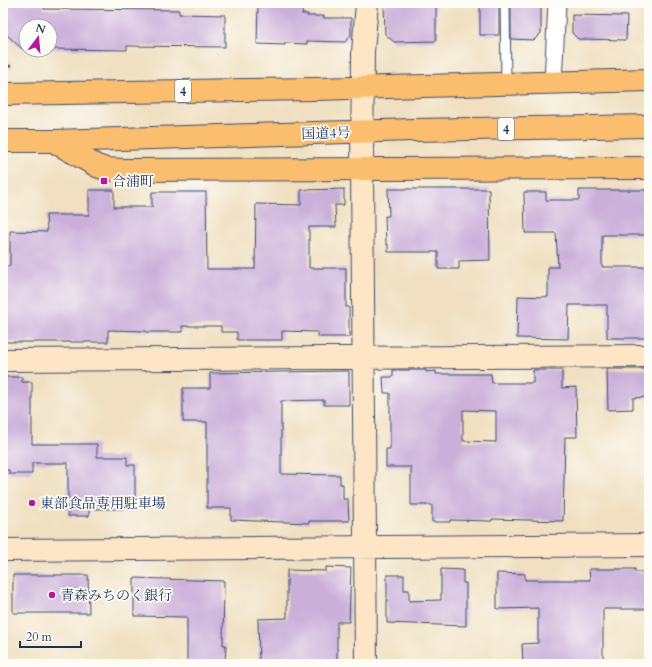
<svg xmlns="http://www.w3.org/2000/svg" width="652" height="667" viewBox="0 0 652 667" font-family="Cardo,'Noto Serif JP',serif">
	<rect width="100%" height="100%" fill="#fdfcf7"/>
	<filter id="ink" filterUnits="userSpaceOnUse"><feTurbulence type="fractalNoise" baseFrequency=".025" numOctaves="2"/><feDisplacementMap in="SourceGraphic" scale="8" xChannelSelector="R" yChannelSelector="G"/><feConvolveMatrix kernelMatrix="1 2 1 2 8 2 1 2 1" color-interpolation-filters="sRGB"/></filter>
	<filter id="wash" filterUnits="userSpaceOnUse"><feTurbulence type="fractalNoise" baseFrequency=".012" numOctaves="4" result="noise"/><feDisplacementMap in="SourceGraphic" scale="16" xChannelSelector="R" yChannelSelector="G"/><feGaussianBlur stdDeviation="0.9" result="paint"/><feColorMatrix in="noise" values="0 0 0 0 0 0 0 0 0 0 0 0 0 0 0 0 0 1.4 0 .05"/><feComposite in="paint" operator="in"/></filter>
	<g filter="url(#wash)">
		<rect width="100%" height="100%" fill="#f0e0c1"/>
		<g id="blocks">
			<path fill="#caafd9" fill-rule="evenodd" d="M5 3 44 4V9L179 10V14L225 15V47L127 46V50L50 49V26H26V48H21L4 32Z
				M258 3H303L302 14H308L307 16H324L323 18H351V35L345 42 307 41V44L285 43V45L257 44Z
				M384 3H436V41L394 42 385 34Z
				M480 3H499V35H480Z
				M512 3H541V33L534 40 511 39V4Z
				M572 15 627 16 626 40 578 39 572 33Z
				M344 189V205H335L336 227H309V268H346V307H349V337H318V332L282 331V340H237V332H221V326H182L183 332H146V331L108 330V342H3V266H10V231L47 232 46 215H89V190H114V207H152V192H206L207 269H255L256 204 301 205V190Z
				M388 189H489L490 260 459 261V269H438V252H388V244H386L385 216H389Z
				M579 190H649V235H602V267H649V289H647L646 322 647 338H607V305H569L568 339 517 338 518 296 548 297V267H558L556 233H525L524 192H546V200H579Z
				M607 369H649V397L633 398V409L608 410Z
				M393 370H426V372L436 371V374H491L492 383H533V370H562V388L576 387 577 437H565L563 521 492 519V521L450 520V522H432V505H411V467H386V449H390V393H384L383 377H393ZM463 410 496 411V442L463 441Z
				M349 371V405H324V400L281 401V474L340 475V484H343V499H348L349 521H309V523L231 520V508H207V422H183V388H210V373Z
				M3 377H22V382H32V444H97V457H127V465H135V499L123 500V509H89V516H68V463H32V474H9V470H3Z
				M326 567 351 568 349 622H337V664H259L258 619 287 618V570L326 571Z
				M441 569 463 570V583H466V626L387 623V575H404V590H409V601L441 600Z
				M589 569H635V572H649V609H603V664H523L522 644 538 643V608L497 609V573L525 574V580H590Z
				M13 575H88L89 613H13Z
				M134 578 224 581 223 645H226L225 664H187V617L134 616Z"/>
		</g>
	</g>
	<g filter="url(#ink)">
		<use href="#blocks" fill-opacity="0" stroke="#3b4a6d" stroke-width="1"/>
		<g fill="none" stroke-linecap="round" stroke-linejoin="round">
			<g stroke="#3b4a6d" stroke-width="11">
				<path id="lane" d="M505 3 506 83"/>
			</g>
			<g stroke="#3b4a6d" stroke-width="19">
				<path id="street" d="M553 82 557 3"/>
			</g>
			<g stroke="#3b4a6d" stroke-width="24">
				<path id="secondary" d="M3 360 649 356
					M3 550 649 545
					M366 664 362 169 363 52 367 3"/>
			</g>
			<g stroke="#3b4a6d" stroke-width="24">
				<path id="highway" d="M3 94 315 89 649 80
					M3 141H53L413 130 649 126
					M53 141 97 166 106 169 123 170 649 168"/>
			</g>
			<path stroke="#3b4a6d" stroke-width="2.5" stroke-dasharray="3 3" stroke-linecap="butt" d="M3 69H6L12 64"/>
			<use href="#lane" stroke="#fff" stroke-width="9"/>
			<use href="#street" stroke="#fff" stroke-width="17"/>
			<use href="#secondary" stroke="#fde5c5" stroke-width="22"/>
			<use href="#highway" stroke="#fbbe6e" stroke-width="22"/>
		</g>
	</g>
	<g fill="#b5179e" stroke="#fdfcf7" stroke-width="1.5">
		<rect x="100" y="177" width="8" height="8" rx="2"/>
		<circle cx="32" cy="503" r="4"/>
		<circle cx="52" cy="595" r="4"/>
	</g>
	<g text-anchor="middle" stroke-width="3.5" stroke-linejoin="round" paint-order="stroke">
		<g fill="#fdfcf7" stroke="#5f6c8c" stroke-width="1">
			<rect x="175" y="80" width="16" height="22" rx="3"/>
			<rect x="498" y="118" width="16" height="22" rx="3"/>
		</g>
		<g font-size="13" font-weight="bold" fill="#1b2f5e">
			<text x="183" y="96">4</text>
			<text x="506" y="134">4</text>
		</g>
		<g font-size="14" fill="#1b2f5e" stroke="#fdfcf7">
			<text transform="translate(326 133) rotate(-2)" y="5">国道4号</text>
		</g>
		<g font-size="14" fill="#1b2f5e" stroke="#fdfcf7" text-anchor="start">
			<text x="112" y="186">合浦町</text>
			<text x="40" y="508">東部食品専用駐車場</text>
			<text x="60" y="600">青森みちのく銀行</text>
		</g>
	</g>
	<rect width="652" height="667" fill="none" stroke="#fdfcf7" stroke-width="16"/>
	<g transform="translate(38 38) rotate(16)"><circle r="19" fill="#fdfcf7" stroke="#a3aaba"/>
	<path d="M0-3L7 15L0 10L-7 15Z" fill="#b5179e"/>
	<text y="-6" font-size="11" font-weight="bold" text-anchor="middle" fill="#1b2f5e">N</text>
	</g>
	<path d="M20 641v6h61v-6" fill="none" stroke="#1b2f5e" stroke-width="2"/>
	<text x="26" y="641" font-size="12" fill="#1b2f5e" stroke="#fdfcf7" stroke-width="3" paint-order="stroke">20 m</text>
</svg>
